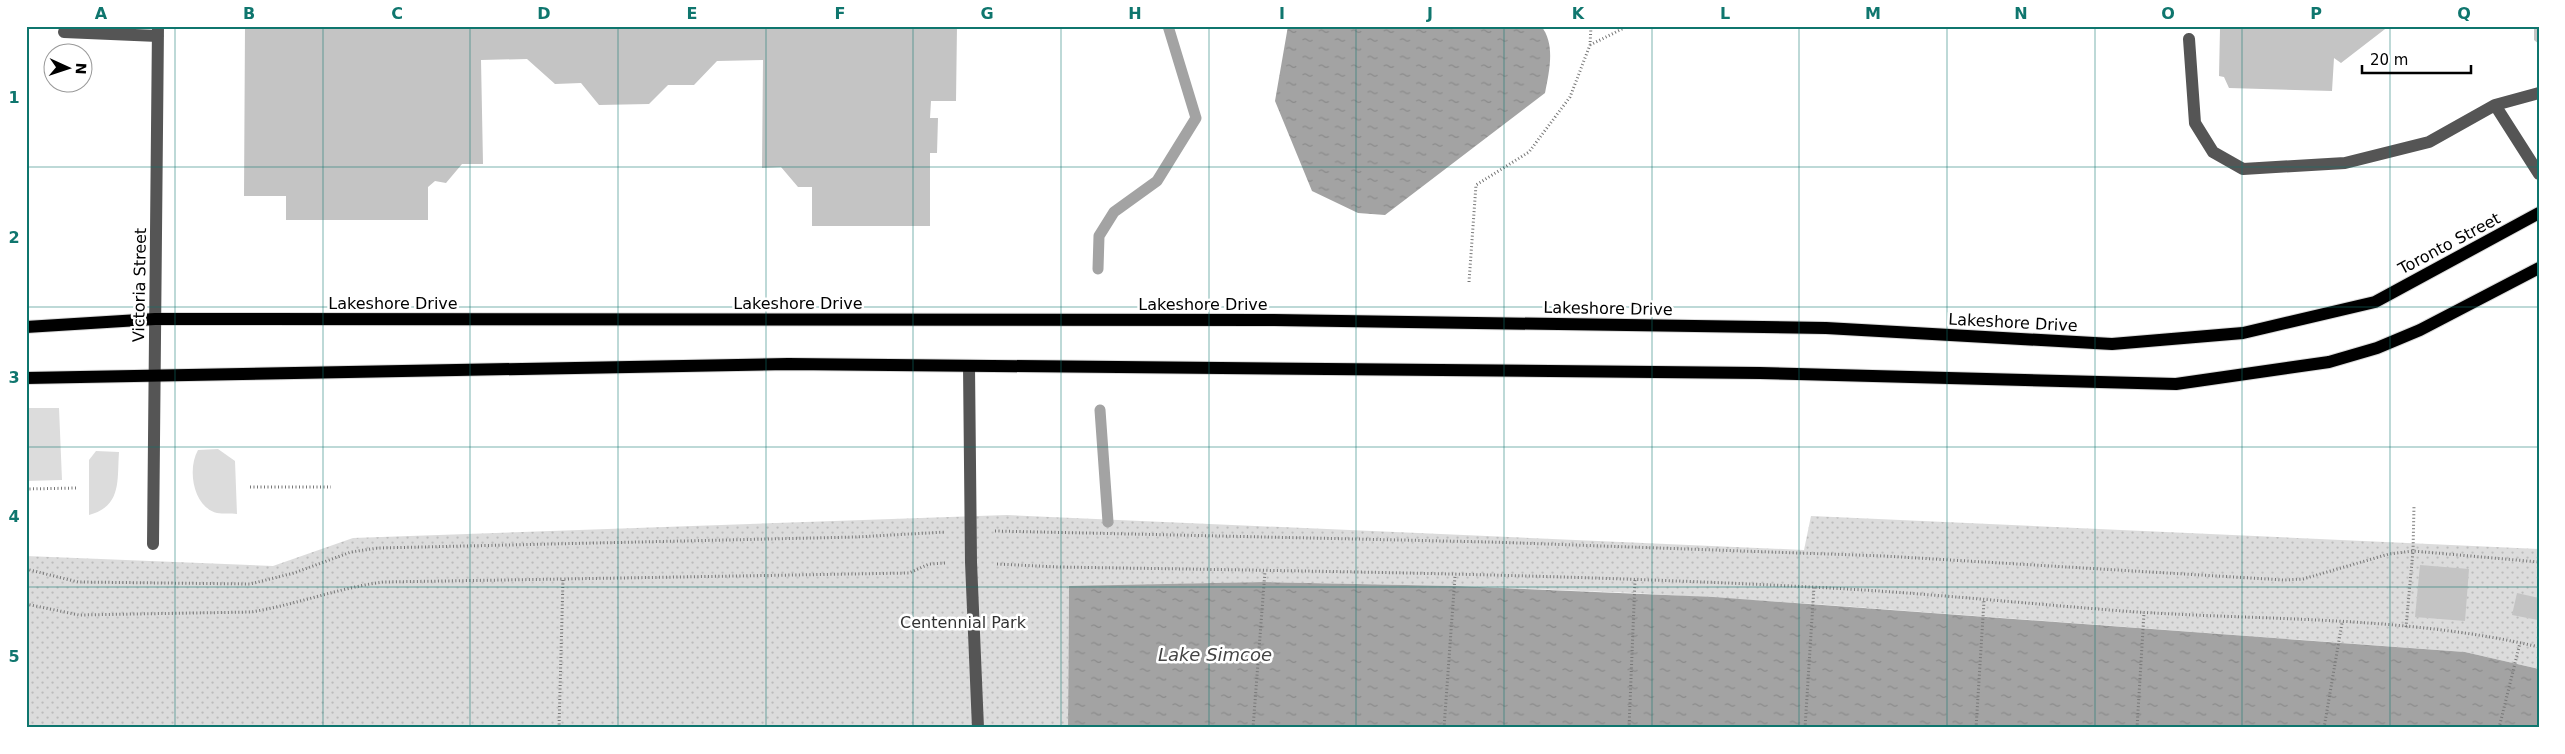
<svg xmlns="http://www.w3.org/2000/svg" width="2565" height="754" viewBox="0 0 2565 754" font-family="'DejaVu Sans',sans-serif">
	<defs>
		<pattern id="park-dots" width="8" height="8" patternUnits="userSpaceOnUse" patternTransform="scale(1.25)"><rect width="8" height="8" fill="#dcdcdc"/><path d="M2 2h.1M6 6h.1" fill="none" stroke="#bbb" stroke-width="1.8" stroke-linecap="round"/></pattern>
		<pattern id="water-ripples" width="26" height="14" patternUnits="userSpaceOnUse" patternTransform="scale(1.25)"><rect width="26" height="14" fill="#a3a3a3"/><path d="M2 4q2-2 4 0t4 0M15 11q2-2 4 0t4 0" fill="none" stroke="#8b8b8b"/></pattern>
	</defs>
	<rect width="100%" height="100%" fill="#fff"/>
	<path fill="#dcdcdc" d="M26 408H59L62 480 26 481Z
		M218 449 235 461 237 514C231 513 223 514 217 513 193 507 187 469 198 450Z
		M96 451 119 452C117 481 122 506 89 515V460Z"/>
	<path fill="url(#park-dots)" d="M1007 515 1804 550 1811 516 2539 549V669L2465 652 1813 604 1634 593 1455 586 1264 582 1069 587 1068 728H26V556L273 566 353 538Z"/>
	<path fill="url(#water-ripples)" d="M1288 26H1541C1556 44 1549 72 1545 93L1385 215 1358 213 1312 191 1275 101Z
		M1264 582 1455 586 1713 597 2465 652 2539 669V728H1068L1069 586Z"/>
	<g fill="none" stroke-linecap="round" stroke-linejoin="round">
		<path stroke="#a3a3a3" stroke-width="11" d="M1098 269 1099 236 1114 212 1157 181 1196 118 1168 26
			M1100 410 1108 522"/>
	</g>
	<path fill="#c4c4c4" d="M245 26H957L956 101H931L930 118H938L937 153H930V226H812V187H798L781 167 762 168 763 60 717 61 694 85H668L649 104 599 105 581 83 555 84 527 59 481 60 483 164H462L446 183 435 181 428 187V220H286V196H244Z
		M2193 26H2389L2341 63 2334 58 2332 91 2229 88 2224 77 2219 76 2220 29Z
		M2534 26H2539V44L2534 40Z
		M2420 565 2469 569 2465 621 2415 617Z
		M2517 593 2539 598 2538 620 2512 615Z"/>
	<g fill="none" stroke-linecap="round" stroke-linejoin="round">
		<g stroke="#dbdbdb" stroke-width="14">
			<path id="major" d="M26 327 155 319 1274 320 1826 328 2112 344 2243 333 2375 302 2539 213
				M26 378 788 364 1760 373 2176 384 2329 362 2377 348 2420 330 2539 268"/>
		</g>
		<path stroke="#777" stroke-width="3" stroke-dasharray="1 2.5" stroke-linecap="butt" d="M1590 45 1628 26
			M1469 282 1476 185 1529 152 1570 97 1590 45 1591 26
			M250 487H331
			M26 489 77 488
			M995 531 1490 542 1884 556 2284 580 2303 579 2389 554 2413 551 2539 562
			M997 564 1058 567C1309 571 1560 574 1811 587 1915 592 2019 603 2123 611 2261 621 2404 615 2539 647
			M26 569 78 582 250 584 294 573 351 552 378 548 856 537 946 532
			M26 604 79 615 251 612C295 605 338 588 383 582L563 579
			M2406 627 2413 551 2414 506
			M559 728 563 579 909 573 929 564 946 563
			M1253 728 1265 571
			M1444 728 1455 576
			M1629 728 1635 580
			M1805 728 1814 587
			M1976 728 1984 601
			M2137 728 2144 613
			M2324 728 2342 623
			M2499 728 2520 643"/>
		<path stroke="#555" stroke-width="12" d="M64 32 158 36
			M2189 39 2195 123 2213 152 2243 169 2345 163 2429 142 2495 105 2539 174
			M2495 105 2539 93
			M969 366 971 562 978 728
			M153 544 158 26"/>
		<use href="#major" stroke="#000" stroke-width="12"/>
	</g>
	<path fill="none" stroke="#0f766e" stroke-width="1" stroke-opacity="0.55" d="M175 26V728M323 26V728M470 26V728M618 26V728M766 26V728M913 26V728M1061 26V728M1209 26V728M1356 26V728M1504 26V728M1652 26V728M1799 26V728M1947 26V728M2095 26V728M2242 26V728M2390 26V728M26 167H2539M26 307H2539M26 447H2539M26 587H2539"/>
	<g text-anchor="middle" stroke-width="5" stroke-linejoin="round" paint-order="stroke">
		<g font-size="16" fill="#000" stroke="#fff">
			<text transform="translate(2449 243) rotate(-28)" y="6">Toronto Street</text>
			<text transform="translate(139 285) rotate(-89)" y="6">Victoria Street</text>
			<text x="393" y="309">Lakeshore Drive</text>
			<text x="798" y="309">Lakeshore Drive</text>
			<text x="1203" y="310">Lakeshore Drive</text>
			<text transform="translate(1608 308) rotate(1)" y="6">Lakeshore Drive</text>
			<text transform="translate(2013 322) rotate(3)" y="6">Lakeshore Drive</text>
		</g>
		<g font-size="16" fill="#333" stroke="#fff">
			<text x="963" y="628">Centennial Park</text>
		</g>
		<g font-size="18" font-style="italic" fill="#444" stroke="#fff">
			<text x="1215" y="661">Lake Simcoe</text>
		</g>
	</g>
	<rect width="2565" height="754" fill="none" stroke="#ffffff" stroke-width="55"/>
	<g transform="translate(68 68) rotate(93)"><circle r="24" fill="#ffffff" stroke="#999999"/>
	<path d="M0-4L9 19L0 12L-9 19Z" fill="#000000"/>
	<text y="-8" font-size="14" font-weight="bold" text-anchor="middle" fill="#000000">N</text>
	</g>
	<path d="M2362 65v8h109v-8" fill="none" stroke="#000000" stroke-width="2.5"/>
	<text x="2370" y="65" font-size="15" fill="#000000" stroke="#ffffff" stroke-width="4" paint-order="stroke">20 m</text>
	<rect x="28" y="28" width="2510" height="698" fill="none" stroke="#0f766e" stroke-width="2"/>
	<g font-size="16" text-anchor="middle" font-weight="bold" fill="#0f766e">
		<text x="101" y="19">A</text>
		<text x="249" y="19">B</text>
		<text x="397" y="19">C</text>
		<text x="544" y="19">D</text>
		<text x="692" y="19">E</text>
		<text x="840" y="19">F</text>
		<text x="987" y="19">G</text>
		<text x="1135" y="19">H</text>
		<text x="1282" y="19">I</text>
		<text x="1430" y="19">J</text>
		<text x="1578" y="19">K</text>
		<text x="1725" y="19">L</text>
		<text x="1873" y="19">M</text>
		<text x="2021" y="19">N</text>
		<text x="2168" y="19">O</text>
		<text x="2316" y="19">P</text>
		<text x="2464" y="19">Q</text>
		<text x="14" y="103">1</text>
		<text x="14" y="243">2</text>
		<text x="14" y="383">3</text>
		<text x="14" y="522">4</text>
		<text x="14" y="662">5</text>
	</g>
</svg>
